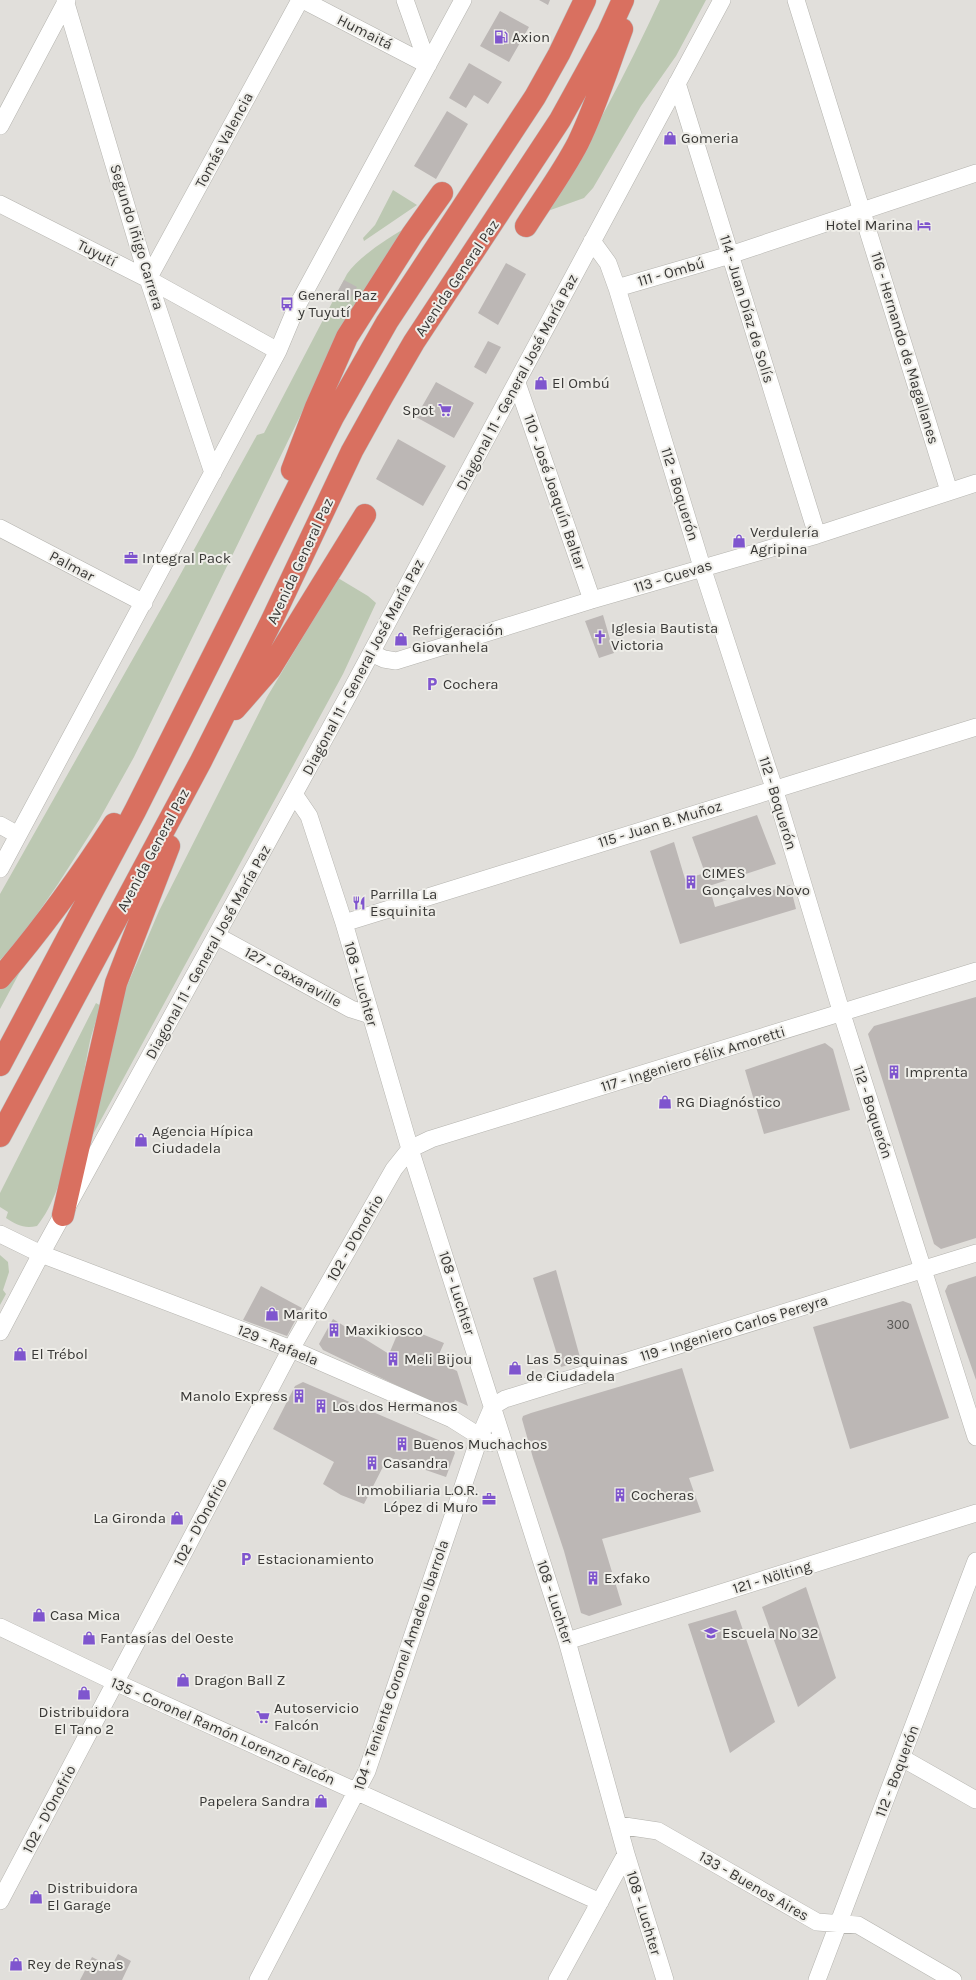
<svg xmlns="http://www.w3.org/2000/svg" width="976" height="1980" viewBox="0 0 976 1980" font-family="Karla,sans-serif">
	<rect width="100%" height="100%" fill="#e1dfdb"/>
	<path fill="#bcc8b2" d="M660 0H706L676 56 641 106 593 188 584 198 545 212C589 145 626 73 660 0Z
		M393 190 417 205 364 241 363 238 375 225Z
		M409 226 306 404 134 757 99 820 58 884 22 936 0 960V894L174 586 257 435 264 433 347 274C359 256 390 237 409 226Z
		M338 578 368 596 376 603 343 674 90 1140 121 1000 159 911 267 697Z
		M28 957 0 1009V988Z
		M96 1003 101 1006C97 1018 93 1029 90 1041 79 1092 70 1187 37 1226 24 1229 17 1225 6 1218L8 1212 0 1207V1193Z
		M0 1255 8 1262 9 1272 3 1290 6 1294 0 1305Z"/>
	<path fill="#bcb7b5" d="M539 0H550L548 5Z
		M500 11 529 27 509 62 480 46Z
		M469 63 502 82 488 104 474 95 466 108 449 98Z
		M447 111 468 124 436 179 414 166Z
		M506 263 526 274 498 325 478 313Z
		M344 280 357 287 348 303 335 296Z
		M488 341 501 347 486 374 474 367Z
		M436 382 474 403 454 438 416 417Z
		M398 439 446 466 423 506 376 479Z
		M603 615 614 653 599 658 585 621Z
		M757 815 776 864 709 886 715 907 790 885 796 909 680 944 650 851 674 842 685 879 705 873 692 837Z
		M976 997V1238L941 1249 934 1244 868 1034 874 1026Z
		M825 1043 833 1049 850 1110 764 1134 745 1070Z
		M556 1270 581 1361 561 1367 533 1278Z
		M976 1276V1380L945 1291 948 1285Z
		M261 1286 302 1308 287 1336 243 1320Z
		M903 1301 911 1304 949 1418 850 1449 813 1327Z
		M333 1319 389 1354 400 1328 421 1337 422 1334 444 1343 436 1361 457 1371 468 1406 455 1400 450 1411 323 1350 319 1344Z
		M682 1368 714 1471 689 1478 701 1512 602 1539 622 1605 589 1616 581 1613 564 1551 533 1458 522 1419 523 1416 531 1413Z
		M303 1382 450 1445 455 1453 446 1477 388 1457 364 1504 341 1495 323 1484 334 1462 273 1429 295 1386Z
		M806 1587 836 1678 798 1707 762 1607Z
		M736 1610 775 1722 730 1753 688 1624Z
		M118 1954 131 1961 122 1980H80L92 1957 111 1967Z"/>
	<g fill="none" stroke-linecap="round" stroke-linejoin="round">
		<g stroke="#b4b3ae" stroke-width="18">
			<path id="minor" d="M65 0 148 279 213 473
				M303 0 428 65
				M405 0 428 65
				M796 0 949 491
				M677 83 817 535
				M0 126 67 0
				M0 204 148 279 278 351
				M592 241 608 263 617 288 702 567 774 788 842 1014 976 1437
				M148 279 300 0
				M617 288 730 255 976 173
				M517 383 592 600
				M0 528 144 603
				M371 653 384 659 396 661 592 600 817 535 976 483
				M294 794 309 816 344 923 410 1149 567 1641 626 1854 665 1980
				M0 825 18 835
				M0 869 278 351 296 308 463 0
				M344 923 976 727
				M217 936 351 1009 370 1015
				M0 1234 41 1254 291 1349 452 1419 490 1443
				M0 1332 41 1254 349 694 722 0
				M493 1406 505 1399 976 1253
				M0 1627 115 1682 600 1902
				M567 1641 976 1513
				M902 1758 976 1800
				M618 1825 658 1831 817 1922 858 1925 953 1980
				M0 1901 291 1349 394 1169 410 1149 431 1139 976 971
				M258 1980 367 1771 480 1436 493 1406
				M557 1980 626 1854
				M817 1980 976 1561"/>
		</g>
		<g stroke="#bcbbbb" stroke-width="23">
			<path id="highway" d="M526 226C543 199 563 172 578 143 596 106 608 67 622 29
				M292 470 316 407 347 337 412 235 442 193
				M235 709 270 669 365 515
				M0 978C42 929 79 878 114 824
				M0 1065 135 811 333 417 387 322 535 97 559 54 585 0
				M0 1136 201 761 272 620 352 451 382 397 414 342 560 120 608 33 623 0
				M63 1215 116 983 169 846"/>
		</g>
		<use href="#minor" stroke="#fff" stroke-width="17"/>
		<use href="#highway" stroke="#d97060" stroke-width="22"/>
	</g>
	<defs>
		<g id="fuel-bare" transform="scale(1.08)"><path d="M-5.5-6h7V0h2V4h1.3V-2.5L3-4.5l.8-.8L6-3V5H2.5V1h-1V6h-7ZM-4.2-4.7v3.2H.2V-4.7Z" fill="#7f55ce" stroke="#eeede8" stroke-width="2.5" paint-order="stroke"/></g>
		<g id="shop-bare" transform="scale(1.08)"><path d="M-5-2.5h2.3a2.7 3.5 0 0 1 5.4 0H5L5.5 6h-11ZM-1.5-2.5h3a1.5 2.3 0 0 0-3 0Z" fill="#7f55ce" stroke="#eeede8" stroke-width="2.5" paint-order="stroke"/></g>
		<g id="hotel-bare" transform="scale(1.08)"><path d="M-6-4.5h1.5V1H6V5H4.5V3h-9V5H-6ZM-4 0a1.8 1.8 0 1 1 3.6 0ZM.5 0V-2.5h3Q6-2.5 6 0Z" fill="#7f55ce" stroke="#eeede8" stroke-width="2.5" paint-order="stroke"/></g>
		<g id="bus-bare" transform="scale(1.08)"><path d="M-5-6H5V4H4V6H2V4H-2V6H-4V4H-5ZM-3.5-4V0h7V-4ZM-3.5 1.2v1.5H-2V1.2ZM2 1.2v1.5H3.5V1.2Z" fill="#7f55ce" stroke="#eeede8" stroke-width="2.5" paint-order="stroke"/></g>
		<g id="supermarket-bare" transform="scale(1.08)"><path d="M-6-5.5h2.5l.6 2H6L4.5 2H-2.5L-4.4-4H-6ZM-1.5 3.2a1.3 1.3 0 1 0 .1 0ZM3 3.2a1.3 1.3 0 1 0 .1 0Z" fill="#7f55ce" stroke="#eeede8" stroke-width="2.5" paint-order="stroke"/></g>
		<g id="office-bare" transform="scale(1.08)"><path d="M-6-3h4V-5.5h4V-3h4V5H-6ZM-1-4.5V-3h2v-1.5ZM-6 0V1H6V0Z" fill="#7f55ce" stroke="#eeede8" stroke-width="2.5" paint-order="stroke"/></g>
		<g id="church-bare" transform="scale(1.08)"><path d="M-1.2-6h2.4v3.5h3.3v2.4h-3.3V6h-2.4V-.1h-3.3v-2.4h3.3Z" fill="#7f55ce" stroke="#eeede8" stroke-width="2.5" paint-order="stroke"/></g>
		<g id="parking-bare" transform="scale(1.08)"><path d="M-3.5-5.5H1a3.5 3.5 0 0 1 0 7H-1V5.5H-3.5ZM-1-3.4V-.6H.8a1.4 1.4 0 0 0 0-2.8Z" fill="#7f55ce" stroke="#eeede8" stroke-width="2.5" paint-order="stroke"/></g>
		<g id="building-bare" transform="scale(1.08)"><path d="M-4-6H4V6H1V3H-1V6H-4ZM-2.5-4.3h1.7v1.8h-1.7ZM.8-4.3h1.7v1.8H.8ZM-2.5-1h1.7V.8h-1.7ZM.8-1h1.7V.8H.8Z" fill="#7f55ce" stroke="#eeede8" stroke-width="2.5" paint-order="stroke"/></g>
		<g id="restaurant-bare" transform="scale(1.08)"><path d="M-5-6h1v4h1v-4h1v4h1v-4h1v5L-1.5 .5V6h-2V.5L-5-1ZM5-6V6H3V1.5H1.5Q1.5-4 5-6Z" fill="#7f55ce" stroke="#eeede8" stroke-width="2.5" paint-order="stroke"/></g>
		<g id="school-bare" transform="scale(1.08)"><path d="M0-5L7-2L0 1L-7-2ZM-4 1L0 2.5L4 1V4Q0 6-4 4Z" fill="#7f55ce" stroke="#eeede8" stroke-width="2.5" paint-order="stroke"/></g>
	</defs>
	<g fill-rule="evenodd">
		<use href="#fuel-bare" x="501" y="37"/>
		<use href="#shop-bare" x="670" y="138"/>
		<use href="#hotel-bare" x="924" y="225"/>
		<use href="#bus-bare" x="287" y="304"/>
		<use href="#shop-bare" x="541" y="383"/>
		<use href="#supermarket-bare" x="445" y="410"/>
		<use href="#shop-bare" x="739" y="541"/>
		<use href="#office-bare" x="131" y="558"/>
		<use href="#church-bare" x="600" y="637"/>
		<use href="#shop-bare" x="401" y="639"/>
		<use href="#parking-bare" x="432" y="684"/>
		<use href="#building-bare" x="691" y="882"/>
		<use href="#restaurant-bare" x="359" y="903"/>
		<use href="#building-bare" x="894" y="1072"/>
		<use href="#shop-bare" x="665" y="1102"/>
		<use href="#shop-bare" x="141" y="1140"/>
		<use href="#shop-bare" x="272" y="1314"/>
		<use href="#building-bare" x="334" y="1330"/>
		<use href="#shop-bare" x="20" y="1354"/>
		<use href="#building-bare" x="393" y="1359"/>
		<use href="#shop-bare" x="515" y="1368"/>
		<use href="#building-bare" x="299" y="1396"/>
		<use href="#building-bare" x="321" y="1406"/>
		<use href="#building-bare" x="402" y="1444"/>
		<use href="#building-bare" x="372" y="1463"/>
		<use href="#building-bare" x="620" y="1495"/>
		<use href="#office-bare" x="489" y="1499"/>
		<use href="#shop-bare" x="177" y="1518"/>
		<use href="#parking-bare" x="246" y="1559"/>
		<use href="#building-bare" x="593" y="1578"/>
		<use href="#shop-bare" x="39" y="1615"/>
		<use href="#school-bare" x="711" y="1633"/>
		<use href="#shop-bare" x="89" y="1638"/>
		<use href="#shop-bare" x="183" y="1680"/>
		<use href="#shop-bare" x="84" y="1693"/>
		<use href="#supermarket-bare" x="263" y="1717"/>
		<use href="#shop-bare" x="321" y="1801"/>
		<use href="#shop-bare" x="36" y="1897"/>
		<use href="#shop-bare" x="16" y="1964"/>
	</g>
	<g text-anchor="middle" stroke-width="4" stroke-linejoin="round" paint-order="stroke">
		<g font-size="13" fill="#5a5856">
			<text x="898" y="1329">300</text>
		</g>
		<g font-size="15" fill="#393836" stroke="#eeede8">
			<text transform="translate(365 32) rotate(27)" y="5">Humaitá</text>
			<text transform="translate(224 140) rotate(-62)" y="5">Tomás Valencia</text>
			<text transform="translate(137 237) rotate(73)" y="5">Segundo Iñigo Carrera</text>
			<text transform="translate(97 253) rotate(27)" y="5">Tuyutí</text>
			<text transform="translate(671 272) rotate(-16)" y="5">111 - Ombú</text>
			<text transform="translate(457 278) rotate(-56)" y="5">Avenida General Paz</text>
			<text transform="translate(747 309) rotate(73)" y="5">114 - Juan Díaz de Solís</text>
			<text transform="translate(905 348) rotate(73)" y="5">116 - Hernando de Magallanes</text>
			<text transform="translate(517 382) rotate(-62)" y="5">Diagonal 11 - General José María Paz</text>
			<text transform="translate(555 492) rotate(71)" y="5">110 - José Joaquín Baltar</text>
			<text transform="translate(680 494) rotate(73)" y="5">112 - Boquerón</text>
			<text transform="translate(300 561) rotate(-65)" y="5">Avenida General Paz</text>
			<text transform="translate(72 566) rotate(28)" y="5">Palmar</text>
			<text transform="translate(673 576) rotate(-17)" y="5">113 - Cuevas</text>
			<text transform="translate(363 667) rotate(-62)" y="5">Diagonal 11 - General José María Paz</text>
			<text transform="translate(778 803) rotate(73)" y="5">112 - Boquerón</text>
			<text transform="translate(660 824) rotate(-17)" y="5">115 - Juan B. Muñoz</text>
			<text transform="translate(153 850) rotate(-62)" y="5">Avenida General Paz</text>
			<text transform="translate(208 952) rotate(-61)" y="5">Diagonal 11 - General José María Paz</text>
			<text transform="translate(293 977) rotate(29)" y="5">127 - Caxaraville</text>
			<text transform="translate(361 984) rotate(74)" y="5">108 - Luchter</text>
			<text transform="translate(693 1059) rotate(-17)" y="5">117 - Ingeniero Félix Amoretti</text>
			<text transform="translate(873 1112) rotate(72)" y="5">112 - Boquerón</text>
			<text transform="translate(355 1238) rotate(-60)" y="5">102 - D'Onofrio</text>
			<text transform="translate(457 1293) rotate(72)" y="5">108 - Luchter</text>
			<text transform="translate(734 1328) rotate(-17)" y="5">119 - Ingeniero Carlos Pereyra</text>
			<text transform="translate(278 1345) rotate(22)" y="5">129 - Rafaela</text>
			<text transform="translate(200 1522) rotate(-62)" y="5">102 - D'Onofrio</text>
			<text transform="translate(772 1577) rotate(-17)" y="5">121 - Nölting</text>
			<text transform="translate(555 1602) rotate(72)" y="5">108 - Luchter</text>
			<text transform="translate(401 1665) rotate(-71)" y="5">104 - Teniente Coronel Amadeo Ibarrola</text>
			<text transform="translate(223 1731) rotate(24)" y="5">135 - Coronel Ramón Lorenzo Falcón</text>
			<text transform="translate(897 1771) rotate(-69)" y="5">112 - Boquerón</text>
			<text transform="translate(49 1809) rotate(-62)" y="5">102 - D'Onofrio</text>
			<text transform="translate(754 1886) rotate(30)" y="5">133 - Buenos Aires</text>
			<text transform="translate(644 1913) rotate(73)" y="5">108 - Luchter</text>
		</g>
		<g font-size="15" fill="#393836" stroke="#eeede8" text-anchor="start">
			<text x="512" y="42">Axion</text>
			<text x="681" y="143">Gomeria</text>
			<text x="913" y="230" text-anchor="end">Hotel Marina</text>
			<text x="298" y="300">General Paz<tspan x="298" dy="17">y Tuyutí</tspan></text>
			<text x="552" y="388">El Ombú</text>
			<text x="434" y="415" text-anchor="end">Spot</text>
			<text x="750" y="537">Verdulería<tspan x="750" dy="17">Agripina</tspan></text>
			<text x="142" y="563">Integral Pack</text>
			<text x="611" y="633">Iglesia Bautista<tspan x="611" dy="17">Victoria</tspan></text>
			<text x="412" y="635">Refrigeración<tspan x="412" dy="17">Giovanhela</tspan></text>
			<text x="443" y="689">Cochera</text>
			<text x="702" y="878">CIMES<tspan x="702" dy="17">Gonçalves Novo</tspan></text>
			<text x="370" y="899">Parrilla La<tspan x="370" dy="17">Esquinita</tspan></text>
			<text x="905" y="1077">Imprenta</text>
			<text x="676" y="1107">RG Diagnóstico</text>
			<text x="152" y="1136">Agencia Hípica<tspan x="152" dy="17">Ciudadela</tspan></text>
			<text x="283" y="1319">Marito</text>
			<text x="345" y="1335">Maxikiosco</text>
			<text x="31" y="1359">El Trébol</text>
			<text x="404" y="1364">Meli Bijou</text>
			<text x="526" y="1364">Las 5 esquinas<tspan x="526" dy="17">de Ciudadela</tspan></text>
			<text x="288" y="1401" text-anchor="end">Manolo Express</text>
			<text x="332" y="1411">Los dos Hermanos</text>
			<text x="413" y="1449">Buenos Muchachos</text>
			<text x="383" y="1468">Casandra</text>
			<text x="478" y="1495" text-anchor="end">Inmobiliaria L.O.R.<tspan x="478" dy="17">López di Muro</tspan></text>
			<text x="631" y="1500">Cocheras</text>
			<text x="166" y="1523" text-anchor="end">La Gironda</text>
			<text x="257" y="1564">Estacionamiento</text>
			<text x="604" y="1583">Exfako</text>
			<text x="50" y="1620">Casa Mica</text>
			<text x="722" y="1638">Escuela Nº 32</text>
			<text x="100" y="1643">Fantasías del Oeste</text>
			<text x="194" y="1685">Dragon Ball Z</text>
			<text x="274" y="1713">Autoservicio<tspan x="274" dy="17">Falcón</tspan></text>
			<text x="84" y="1717" text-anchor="middle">Distribuidora<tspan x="84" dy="17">El Tano 2</tspan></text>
			<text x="310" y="1806" text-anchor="end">Papelera Sandra</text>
			<text x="47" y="1893">Distribuidora<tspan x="47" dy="17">El Garage</tspan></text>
			<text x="27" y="1969">Rey de Reynas</text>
		</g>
	</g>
</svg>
